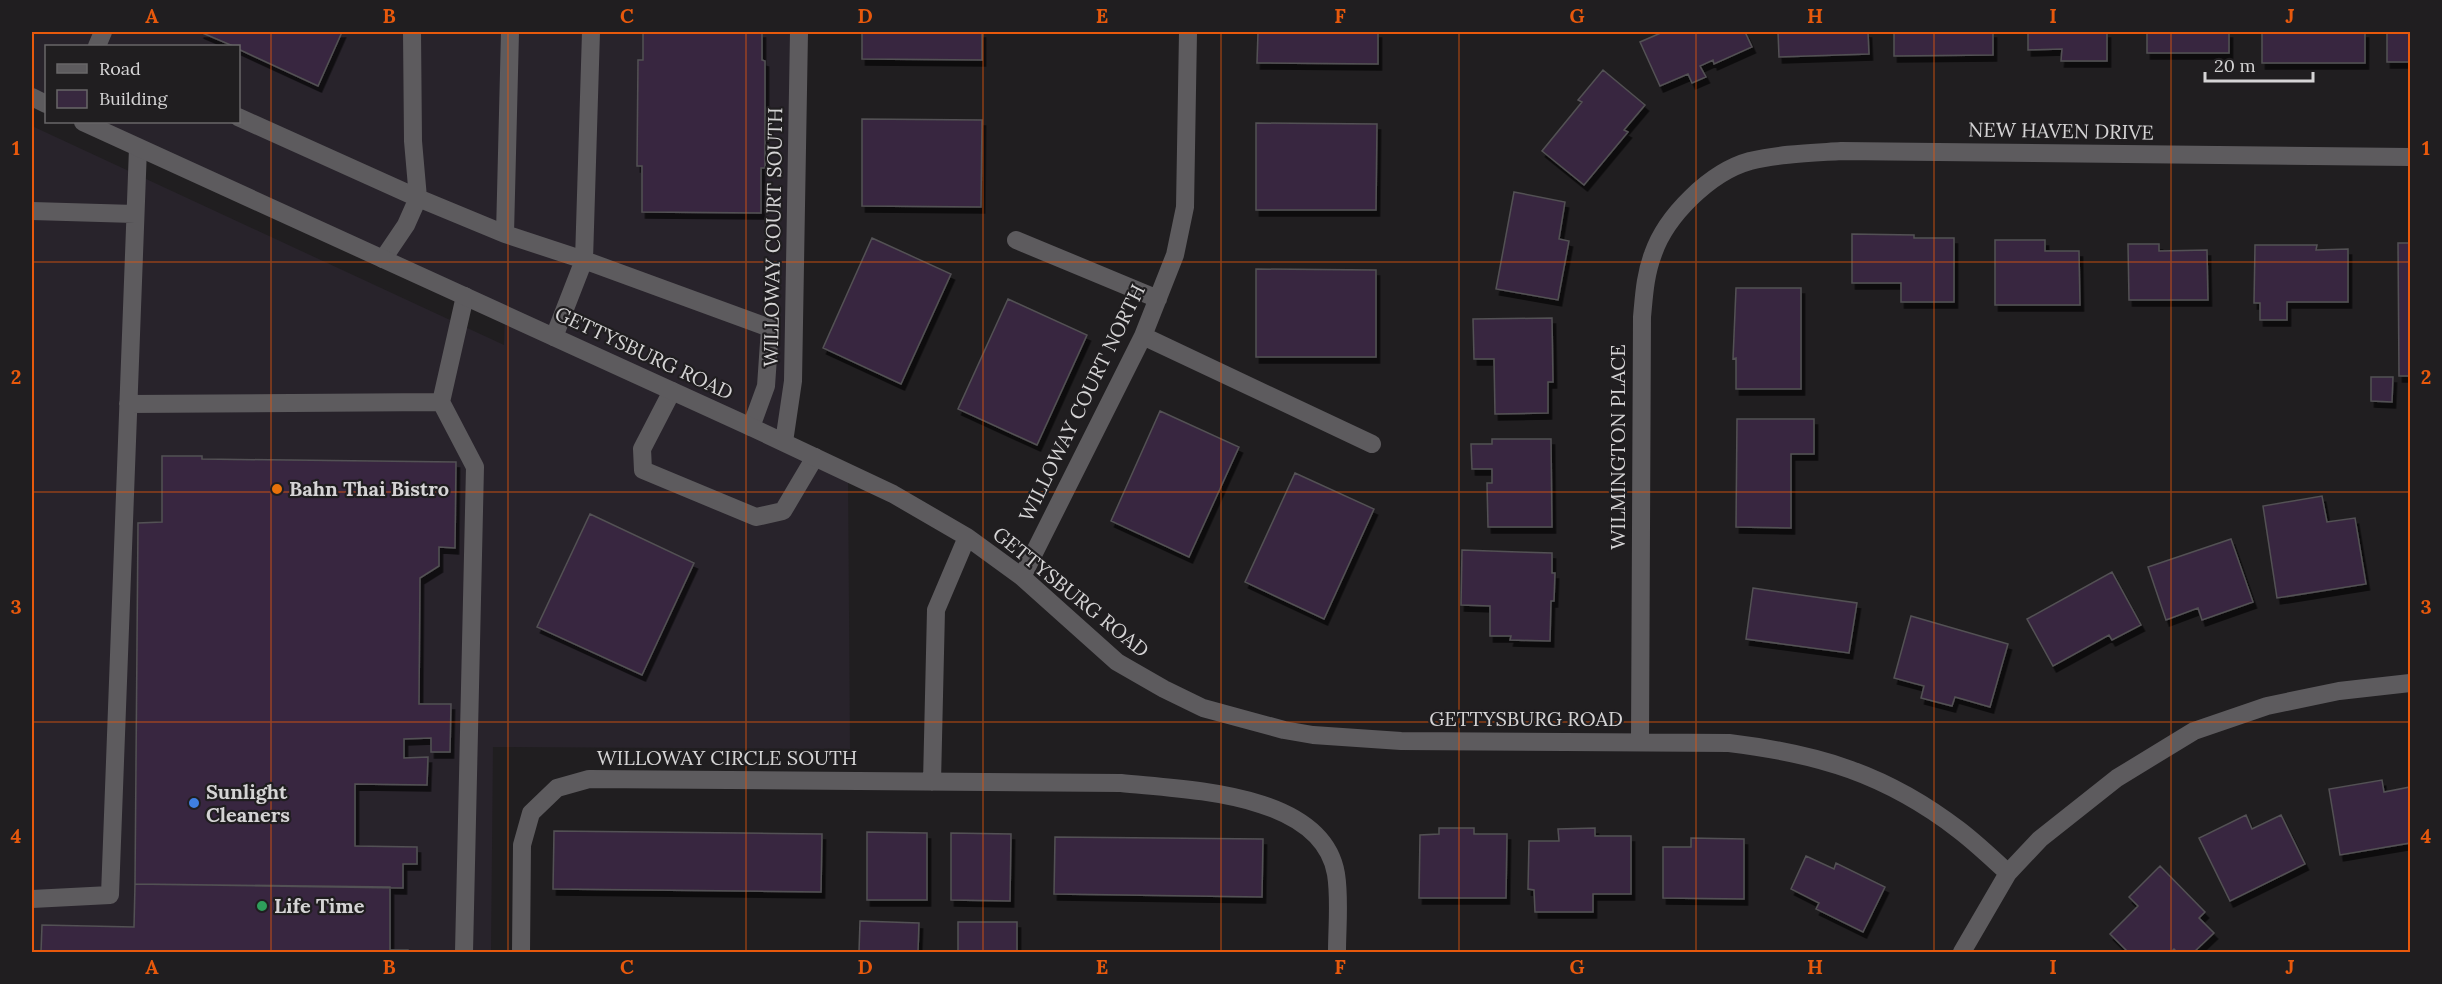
<svg xmlns="http://www.w3.org/2000/svg" width="2442" height="984" viewBox="0 0 2442 984" font-family="Lora,serif">
	<defs>
		<filter id="shadow"><feDropShadow dx="3.5" dy="6" stdDeviation="0" flood-color="#0009"/></filter>
	</defs>
	<rect width="100%" height="100%" fill="#201e20"/>
	<path fill="#28232b" d="M32 32H799L785 442 848 472 850 749 493 747 491 952H32V126L504 345 505 314 82 122H238V46H46V104L32 97Z"/>
	<path fill="#38283f" stroke="#535154" stroke-width="1.5" filter="url(#shadow)" d="M200 32H342L318 86 238 49V46H233Z
		M643 32H762V60L765 61V168H761V213L642 212V166H637L638 60H643Z
		M862 32H982V60L862 59Z
		M1258 32H1378V64L1257 63Z
		M1663 32H1745L1752 47 1714 64 1713 60 1700 66 1706 77 1692 83 1688 74 1660 86 1640 42Z
		M1778 32H1868L1869 54 1779 57Z
		M1894 32H1993V55L1894 56Z
		M2028 32H2107V61H2061L2062 49 2028 50Z
		M2147 32H2229V53H2147Z
		M2262 32H2365V63H2262Z
		M2387 32H2410V62H2387Z
		M1603 70 1645 105 1624 130 1628 132 1584 185 1542 151 1582 102 1578 100Z
		M862 119 982 120 981 207 862 206Z
		M1256 123 1377 124 1376 210H1256Z
		M1514 192 1565 202 1559 239 1569 241 1558 300 1496 289Z
		M1852 234 1914 235V238H1954V302H1901V283H1852Z
		M872 238 951 274 901 384 823 348Z
		M1995 240H2045V251H2079L2080 305H1995Z
		M2398 243H2410V376H2399Z
		M2128 244H2159V251L2207 250 2208 300H2129Z
		M2255 245H2317L2316 250 2348 249V302H2287V320H2260V303H2254Z
		M1256 269 1376 270V357H1256Z
		M1736 288H1801V389H1736V358L1733 359Z
		M1008 299 1087 335 1037 445 958 409Z
		M1552 318 1553 382H1548V413L1495 414 1494 359H1474L1473 319Z
		M2371 377H2393L2392 402 2371 401Z
		M1160 411 1239 447 1189 557 1111 521Z
		M1737 419H1814V454H1791V528L1736 527Z
		M1492 439H1551L1552 527H1488L1487 483H1492V469H1472L1471 444H1492Z
		M162 456H202V459L456 462 455 548 439 547V566L420 578 419 704H451L450 752H431V738L404 739V758L428 757 427 785 355 784V846L417 847V864H403V888L135 884 138 523 162 522Z
		M1295 473 1374 509 1324 619 1245 582Z
		M2322 496 2327 522 2355 518 2366 584 2277 598 2263 506Z
		M590 514 694 563 642 675 537 627Z
		M2231 539 2253 602 2202 620 2198 608 2166 620 2148 567Z
		M1462 550 1552 553V573H1555L1554 601H1551L1550 641 1510 640 1511 636H1490V606L1461 605Z
		M2112 572 2141 625 2112 640 2109 635 2053 666 2027 619Z
		M1753 588 1857 603 1849 653 1746 639Z
		M1911 616 2008 644 1990 707 1955 697 1952 706 1921 698 1924 686 1894 678Z
		M2382 780 2384 792 2410 787V843L2340 855 2329 789Z
		M2246 815 2252 829 2281 815 2305 864 2230 901 2199 838Z
		M1439 828H1474V834H1507L1506 898H1419L1420 835 1439 834Z
		M1595 828V836H1631V894H1593V912H1535L1534 890 1528 889 1529 841H1559L1558 829Z
		M554 831 822 834 821 892 553 889Z
		M867 832 927 833V900H867Z
		M951 833 1011 834 1010 901 951 900Z
		M1055 837 1263 839 1262 897 1054 894Z
		M1691 838 1744 839V899L1663 898V847H1691Z
		M1806 856 1834 869 1836 863 1885 887 1863 932 1816 909 1819 903 1791 889Z
		M2160 866 2205 912 2199 918 2214 933 2194 952H2177L2174 949 2171 952H2128L2110 934 2138 906 2129 897Z
		M135 884 390 887V950H408V952H41L42 925 134 927Z
		M860 921 919 923 918 952H859Z
		M958 922H1017V952H958Z"/>
	<g fill="none" stroke-linecap="round" stroke-linejoin="round">
		<path stroke="#5d5b5e" stroke-width="18" d="M97 46 103 32
			M238 117 418 198 413 141 412 32
			M32 211 135 214
			M505 234 584 260 591 32
			M383 259 406 225 418 198 505 234 510 32
			M554 337 584 260 770 328 766 386 751 427
			M672 391 642 449 643 470 756 517 783 511 815 457
			M441 402 475 467 464 952
			M128 404 441 402 465 296
			M32 899 110 895 138 148"/>
		<path stroke="#5d5b5e" stroke-width="18" d="M32 97 46 104
			M83 122 751 427 893 494 967 537 1022 577 1117 662 1164 689 1203 708 1284 730 1313 735 1401 741 1729 743C1819 754 1886 774 1959 830 1976 843 1992 858 2008 873
			M1016 240 1158 299
			M1143 336 1372 444
			M784 442 793 381 799 32
			M1022 577 1143 336 1175 255 1185 207 1188 32
			M1640 742 1642 317C1644 296 1645 275 1653 254 1666 216 1710 172 1750 161 1779 154 1811 153 1841 151L2410 157
			M932 782 936 610 967 537
			M521 952 522 845 531 813 557 788 589 779 1121 783C1186 790 1322 792 1336 874 1340 899 1337 927 1337 952
			M1962 952 2008 873 2040 839 2117 778 2194 731 2267 706 2339 691 2410 683"/>
	</g>
	<path fill="none" stroke="#e8590c" stroke-width="1.5" stroke-opacity="0.55" d="M271 32V952M508 32V952M746 32V952M983 32V952M1221 32V952M1459 32V952M1696 32V952M1934 32V952M2171 32V952M32 262H2410M32 492H2410M32 722H2410"/>
	<circle fill="#e8710a" stroke="#201e20" stroke-width="2" cx="277" cy="489" r="6"/>
	<circle fill="#3f7fe0" stroke="#201e20" stroke-width="2" cx="194" cy="803" r="6"/>
	<circle fill="#2e9e5b" stroke="#201e20" stroke-width="2" cx="262" cy="906" r="6"/>
	<g text-anchor="middle" stroke-width="4.5" stroke-linejoin="round" paint-order="stroke">
		<g font-size="20" fill="#d5d4d5" stroke="#201e20">
			<text transform="translate(2061 131) rotate(1)" y="7">NEW HAVEN DRIVE</text>
			<text transform="translate(773 237) rotate(-89)" y="7">WILLOWAY COURT SOUTH</text>
			<text transform="translate(644 353) rotate(25)" y="7">GETTYSBURG ROAD</text>
			<text transform="translate(1082 403) rotate(-64)" y="7">WILLOWAY COURT NORTH</text>
			<text transform="translate(1618 447) rotate(-90)" y="7">WILMINGTON PLACE</text>
			<text transform="translate(1071 592) rotate(39)" y="7">GETTYSBURG ROAD</text>
			<text x="1526" y="726">GETTYSBURG ROAD</text>
			<text x="727" y="765">WILLOWAY CIRCLE SOUTH</text>
		</g>
		<g font-size="20" font-weight="bold" fill="#d5d4d5" stroke="#201e20" text-anchor="start">
			<text x="289" y="496">Bahn Thai Bistro</text>
			<text x="206" y="799">Sunlight<tspan x="206" dy="23">Cleaners</tspan></text>
			<text x="274" y="913">Life Time</text>
		</g>
	</g>
	<rect width="2442" height="984" fill="none" stroke="#201e20" stroke-width="66"/>
	<rect x="45" y="45" width="195" height="78" fill="#201e20" stroke="#686768" stroke-width="1.5"/>
	<rect x="57" y="64" width="30" height="9" fill="#5d5b5e" stroke="#686768" stroke-width="1.5"/>
	<text x="99" y="75" font-size="18" fill="#d5d4d5">Road</text>
	<rect x="57" y="90" width="30" height="18" fill="#38283f" stroke="#686768" stroke-width="1.5"/>
	<text x="99" y="105" font-size="18" fill="#d5d4d5">Building</text>
	<path d="M2205 72v9h108v-9" fill="none" stroke="#d5d4d5" stroke-width="3"/>
	<text x="2214" y="72" font-size="18" fill="#d5d4d5" stroke="#201e20" stroke-width="4.5" paint-order="stroke">20 m</text>
	<rect x="33" y="33" width="2376" height="918" fill="none" stroke="#e8590c" stroke-width="2"/>
	<g font-size="20" text-anchor="middle" font-weight="bold" fill="#e8590c">
		<text x="152" y="23">A</text>
		<text x="389" y="23">B</text>
		<text x="627" y="23">C</text>
		<text x="865" y="23">D</text>
		<text x="1102" y="23">E</text>
		<text x="1340" y="23">F</text>
		<text x="1577" y="23">G</text>
		<text x="1815" y="23">H</text>
		<text x="2053" y="23">I</text>
		<text x="2290" y="23">J</text>
		<text x="16" y="155">1</text>
		<text x="2426" y="155">1</text>
		<text x="16" y="384">2</text>
		<text x="2426" y="384">2</text>
		<text x="16" y="614">3</text>
		<text x="2426" y="614">3</text>
		<text x="16" y="843">4</text>
		<text x="2426" y="843">4</text>
		<text x="152" y="974">A</text>
		<text x="389" y="974">B</text>
		<text x="627" y="974">C</text>
		<text x="865" y="974">D</text>
		<text x="1102" y="974">E</text>
		<text x="1340" y="974">F</text>
		<text x="1577" y="974">G</text>
		<text x="1815" y="974">H</text>
		<text x="2053" y="974">I</text>
		<text x="2290" y="974">J</text>
	</g>
</svg>
